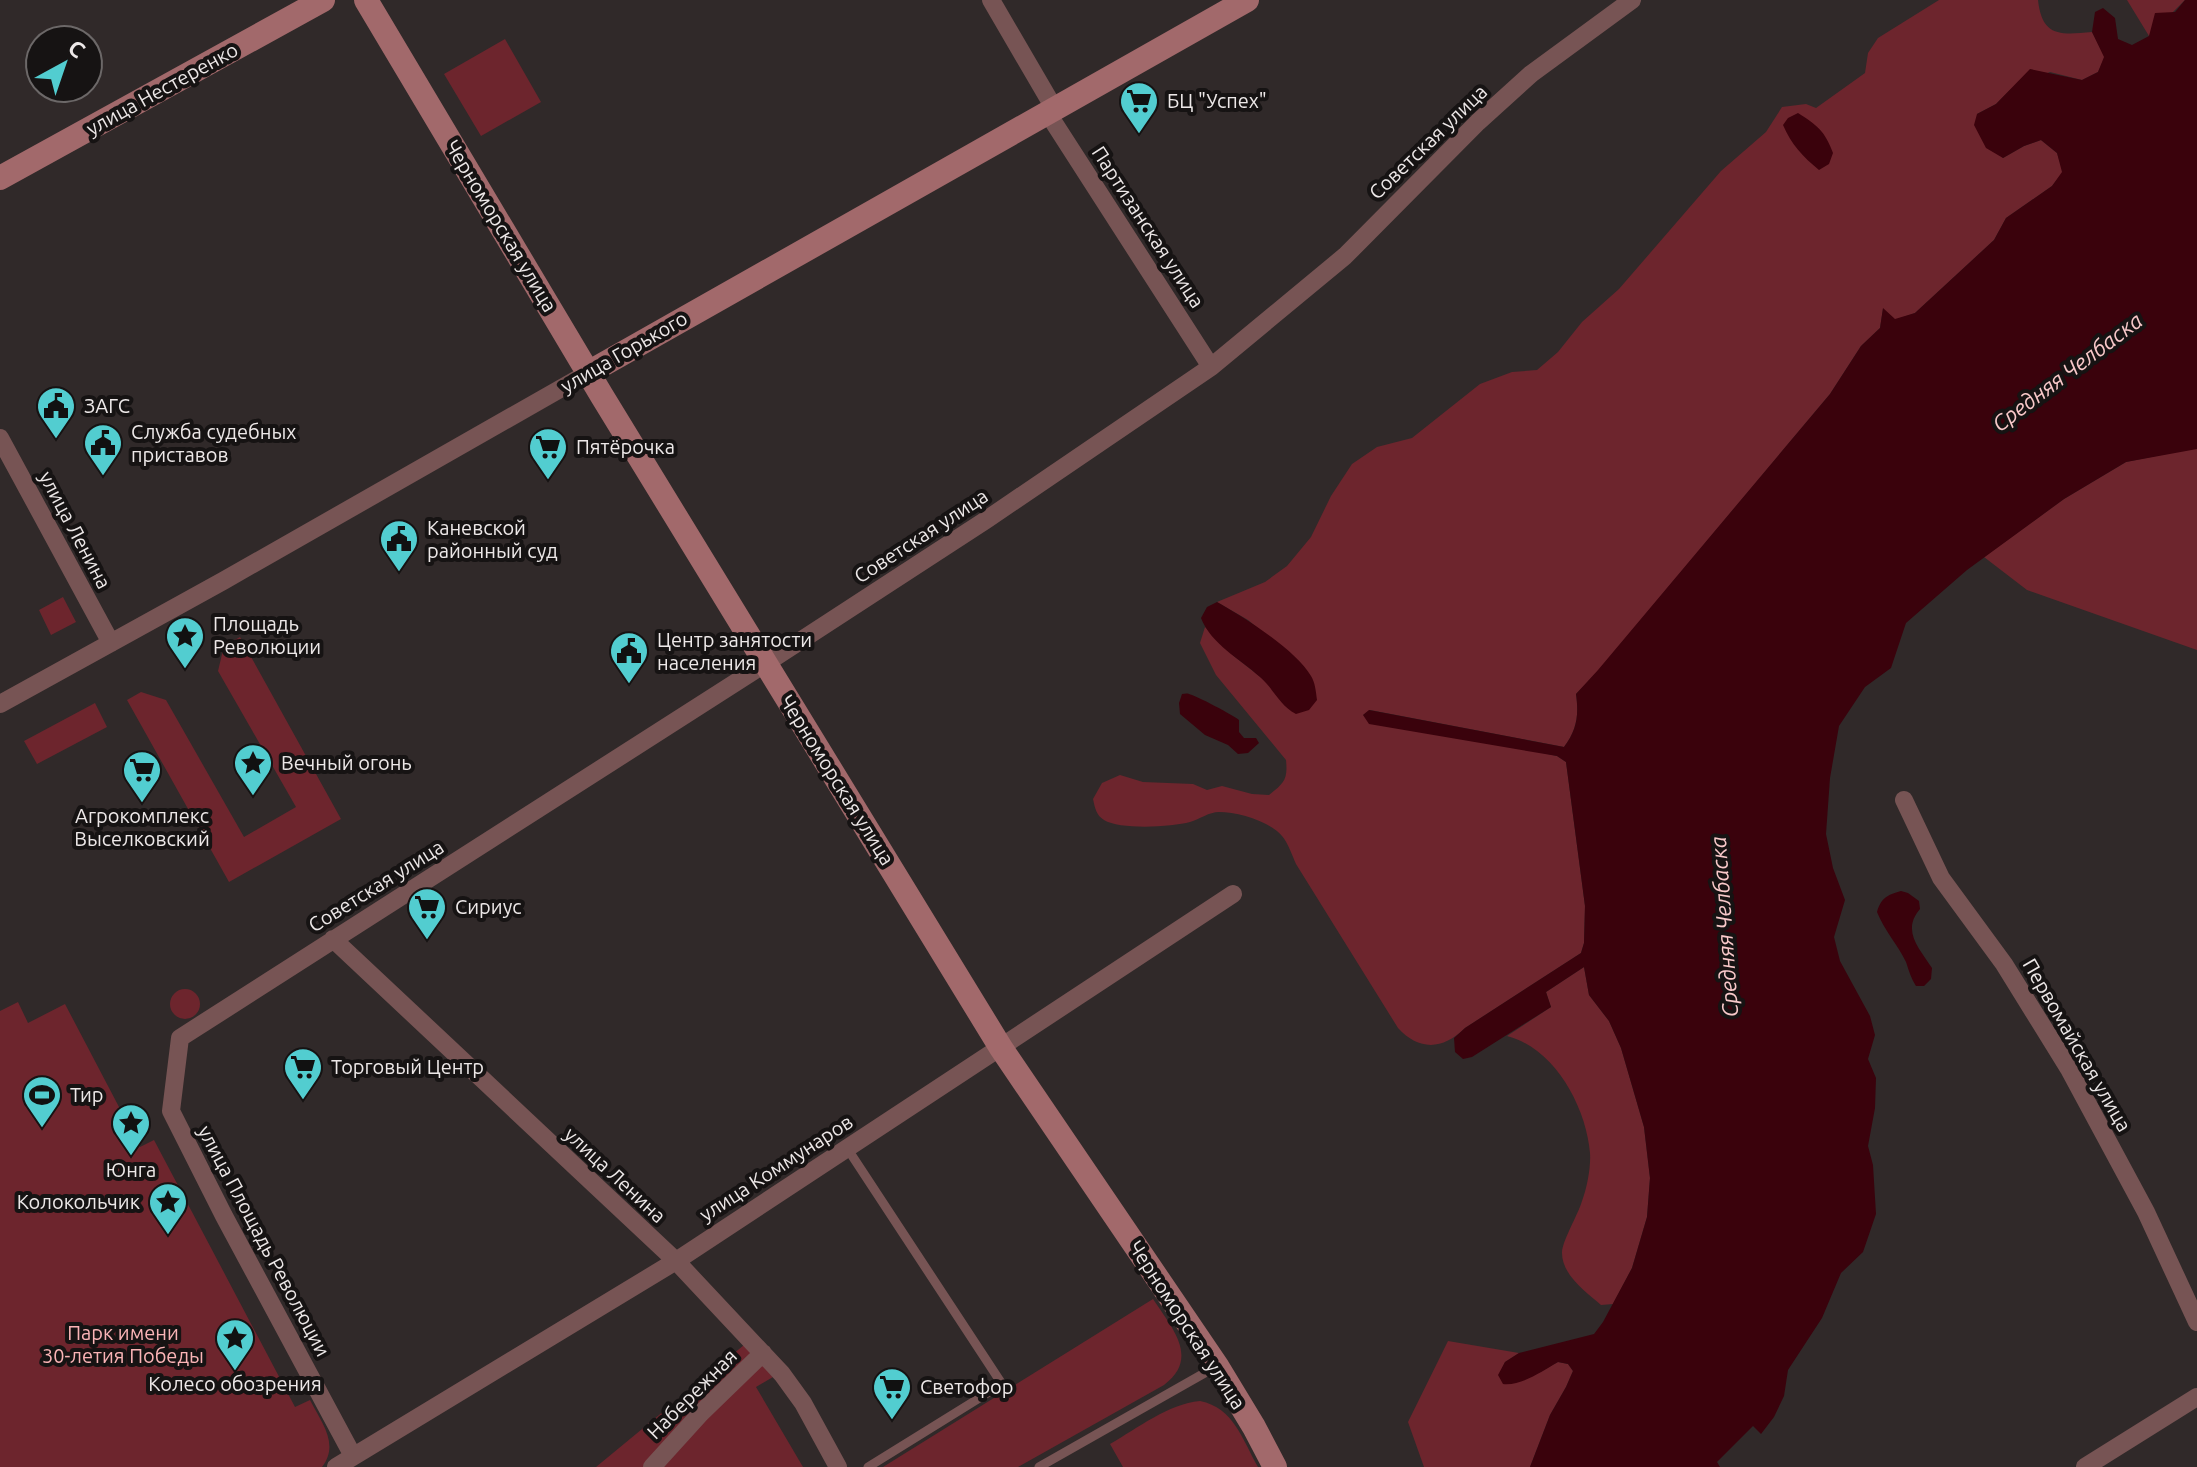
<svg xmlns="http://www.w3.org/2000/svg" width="2197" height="1467" viewBox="0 0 2197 1467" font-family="Ubuntu,sans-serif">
	<rect width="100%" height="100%" fill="#302929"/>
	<path fill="#6d252d" d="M1939 0H2038C2042 37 2060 35 2092 32L2105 57 2098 72 2082 80 2050 72 2011 89 1996 104 1977 114 2003 158 2024 146 2041 140 2057 153 2063 172 2052 186 2006 218 1994 240 1915 313 1895 320 1883 309 1880 328 1861 346 1830 394 1598 671 1576 694C1579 715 1577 730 1564 747L1370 710 1363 715 1557 756 1566 762 1585 906 1584 943 1581 953 1465 1028C1443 1050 1419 1051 1398 1028L1296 864C1292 855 1288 843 1282 836 1269 821 1238 812 1219 812 1209 812 1200 819 1190 822 1172 827 1120 830 1104 820 1096 815 1095 808 1093 799L1102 783 1120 775 1143 782 1193 784 1207 790 1222 786 1252 794 1269 795C1284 783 1288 780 1286 760L1216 675 1200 643 1205 627 1235 657 1263 679 1299 662 1248 620 1217 602 1265 582 1287 566 1311 537 1331 496 1352 464 1377 447 1412 438 1480 384 1512 372 1537 370 1558 352 1582 322 1619 289 1721 171 1766 132 1782 107 1806 104 1816 108 1865 73 1868 53 1878 38Z
		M2127 0H2185L2149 36Z
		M505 39 541 102 481 136 444 74Z
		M2191 449H2197V650L2027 590 1984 557 2064 499 2126 462Z
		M63 597 76 622 51 635 39 610Z
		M240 637 341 819 229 882 127 700 141 692 166 700 244 837 296 807 218 671 224 646Z
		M95 703 107 727 37 764 24 741Z
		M1584 967 1589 995 1609 1021 1621 1048 1644 1127 1650 1178 1647 1217 1632 1268 1613 1304 1601 1305C1586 1292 1562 1275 1562 1253 1562 1241 1578 1215 1582 1201 1587 1188 1591 1167 1590 1153 1586 1106 1554 1048 1507 1036L1551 1007 1546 992Z
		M170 1004a15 15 0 1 1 30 0a15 15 0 1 1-30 0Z
		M18 1002 28 1023 65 1004 140 1147 154 1140 295 1407 310 1400C321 1422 340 1444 322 1467H0V1011Z
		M1153 1299C1172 1328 1200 1358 1164 1385L1018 1467H883Z
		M1448 1341 1519 1353 1505 1362 1499 1375 1504 1384 1534 1375 1558 1362 1568 1364 1573 1371 1566 1387 1550 1415 1530 1467H1424L1408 1422Z
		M744 1345 773 1377 756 1387 803 1467H596Z
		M1200 1401C1234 1408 1242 1439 1258 1467H1123L1110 1444C1138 1428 1168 1404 1200 1401Z"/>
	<path fill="#3a020c" d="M2185 0H2197V449L2126 462 2064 499 1967 570 1906 623 1891 668 1865 687 1839 726 1830 778 1826 834 1833 868 1845 900 1834 937 1840 961 1870 1016 1875 1035 1868 1059 1876 1078 1875 1108 1868 1146 1873 1165 1876 1214 1863 1252 1841 1273 1822 1318 1788 1370 1784 1396 1774 1417 1761 1434 1753 1426 1717 1462 1720 1467H1530L1550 1415 1566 1387 1573 1371 1568 1364 1558 1362C1542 1371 1522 1386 1503 1384L1498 1375 1505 1362 1519 1353 1594 1334 1603 1322 1632 1268 1647 1217 1650 1178 1644 1127 1621 1048 1609 1021 1589 995 1584 967 1546 992 1551 1007 1472 1057 1463 1059 1455 1052 1454 1038 1465 1028 1581 953 1584 943 1585 906 1566 762 1557 756 1369 724 1363 715 1369 710 1564 747C1577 730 1579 715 1576 694L1598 670 1830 394 1861 346 1880 328 1883 308 1895 319 1915 313 1994 240 2006 218 2052 186 2062 172 2057 153 2041 140 2024 146 2003 158 1986 148 1974 125 1977 114 1996 104 2030 69 2082 80 2098 72 2104 57 2092 32 2095 12 2103 8 2115 18 2118 39 2132 45 2149 36 2155 13 2175 12Z
		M1798 113C1817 125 1825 131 1833 153L1829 164 1819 170C1803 157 1791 144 1783 125L1788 118Z
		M1217 602C1244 617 1296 650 1311 676 1315 682 1316 692 1317 700L1309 710 1296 714C1279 705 1274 689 1260 677 1240 659 1211 644 1201 618L1207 607Z
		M1182 694C1184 694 1187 693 1189 694 1195 695 1235 716 1239 720V732L1244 738H1256L1259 743 1248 753 1238 754 1228 745 1205 735 1180 714 1179 703Z
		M1901 891 1908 893 1919 901 1920 909C1901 931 1920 949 1932 968L1931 979 1924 986H1916C1911 978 1909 971 1906 962 1898 945 1884 930 1877 912 1881 898 1887 895 1901 891Z"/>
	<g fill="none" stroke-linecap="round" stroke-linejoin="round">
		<path stroke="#775454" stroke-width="9" d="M847 1148 1002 1384 868 1467
			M1039 1467 1217 1366"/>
		<path stroke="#775454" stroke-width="18" d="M991 0 1054 108
			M1047 112 1211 367
			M0 438 111 643
			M0 704 223 581 588 373
			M1904 800 1941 878 2004 964 2069 1069 2146 1212 2197 1322
			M333 939 676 1261 782 1374 803 1403 838 1467
			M353 1456 224 1216 171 1111 180 1038 774 658 986 520 1211 367 1345 256 1478 122 1531 74 1632 0
			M336 1467 676 1261 1233 894
			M652 1467 701 1413 763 1353
			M2085 1467 2197 1397"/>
		<path stroke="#a2696b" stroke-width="24" d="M366 0 602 396 1001 1048 1217 1366 1254 1427 1275 1467
			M0 178 323 0
			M588 373 1247 0"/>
	</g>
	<defs>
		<g id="supermarket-pin" transform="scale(2)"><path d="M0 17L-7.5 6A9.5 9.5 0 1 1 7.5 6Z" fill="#52cdd0" stroke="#161313"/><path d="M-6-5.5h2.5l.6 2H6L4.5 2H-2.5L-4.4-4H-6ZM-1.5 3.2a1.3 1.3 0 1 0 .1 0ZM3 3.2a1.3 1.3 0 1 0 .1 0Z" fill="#111"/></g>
		<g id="civic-pin" transform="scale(2)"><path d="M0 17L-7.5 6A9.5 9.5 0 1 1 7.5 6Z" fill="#52cdd0" stroke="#161313"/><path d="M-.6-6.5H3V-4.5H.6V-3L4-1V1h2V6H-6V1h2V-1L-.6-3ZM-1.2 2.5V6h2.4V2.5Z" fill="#111"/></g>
		<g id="sight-pin" transform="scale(2)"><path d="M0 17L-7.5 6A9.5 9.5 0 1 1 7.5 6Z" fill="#52cdd0" stroke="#161313"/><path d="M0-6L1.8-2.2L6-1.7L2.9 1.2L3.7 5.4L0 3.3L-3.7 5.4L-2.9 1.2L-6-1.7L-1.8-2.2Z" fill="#111"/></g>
		<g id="stadium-pin" transform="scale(2)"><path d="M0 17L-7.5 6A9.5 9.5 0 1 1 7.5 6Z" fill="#52cdd0" stroke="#161313"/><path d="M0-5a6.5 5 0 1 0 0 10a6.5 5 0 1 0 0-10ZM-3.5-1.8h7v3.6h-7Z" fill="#111"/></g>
	</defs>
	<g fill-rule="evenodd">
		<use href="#supermarket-pin" x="1139" y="101"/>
		<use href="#civic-pin" x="56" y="406"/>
		<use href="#civic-pin" x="103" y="443"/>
		<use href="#supermarket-pin" x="548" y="447"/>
		<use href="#civic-pin" x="399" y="539"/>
		<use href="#sight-pin" x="185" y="636"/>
		<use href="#civic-pin" x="629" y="651"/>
		<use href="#sight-pin" x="253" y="763"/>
		<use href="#supermarket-pin" x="142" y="770"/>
		<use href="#supermarket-pin" x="427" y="907"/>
		<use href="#supermarket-pin" x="303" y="1067"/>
		<use href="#stadium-pin" x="42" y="1095"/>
		<use href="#sight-pin" x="131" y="1123"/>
		<use href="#sight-pin" x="168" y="1202"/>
		<use href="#sight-pin" x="235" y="1338"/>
		<use href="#supermarket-pin" x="892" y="1387"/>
	</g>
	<g text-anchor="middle" stroke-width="8" stroke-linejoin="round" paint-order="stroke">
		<g font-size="20" fill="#ede8e8" stroke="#161313">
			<text transform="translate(162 89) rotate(-29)" y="7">улица Нестеренко</text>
			<text transform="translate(1428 142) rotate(-44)" y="7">Советская улица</text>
			<text transform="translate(501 226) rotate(59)" y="7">Черноморская улица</text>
			<text transform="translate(1148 227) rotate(57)" y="7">Партизанская улица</text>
			<text transform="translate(624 352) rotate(-30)" y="7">улица Горького</text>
			<text transform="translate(75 530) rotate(62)" y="7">улица Ленина</text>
			<text transform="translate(921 536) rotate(-33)" y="7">Советская улица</text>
			<text transform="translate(837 780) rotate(58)" y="7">Черноморская улица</text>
			<text transform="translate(376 886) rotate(-32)" y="7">Советская улица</text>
			<text transform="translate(2077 1045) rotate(60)" y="7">Первомайская улица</text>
			<text transform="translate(776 1168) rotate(-33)" y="7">улица Коммунаров</text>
			<text transform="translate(615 1175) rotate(43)" y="7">улица Ленина</text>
			<text transform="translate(264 1241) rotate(62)" y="7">улица Площадь Революции</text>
			<text transform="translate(1187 1325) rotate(57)" y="7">Черноморская улица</text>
			<text transform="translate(692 1394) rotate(-45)" y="7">Набережная</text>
		</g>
		<g font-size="20" fill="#ede8e8" stroke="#161313" text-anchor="start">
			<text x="1167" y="108">БЦ "Успех"</text>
			<text x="84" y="413">ЗАГС</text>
			<text x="131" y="439">Служба судебных<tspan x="131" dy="23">приставов</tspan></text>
			<text x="576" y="454">Пятёрочка</text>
			<text x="427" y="535">Каневской<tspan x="427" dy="23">районный суд</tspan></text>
			<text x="213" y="631">Площадь<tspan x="213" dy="23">Революции</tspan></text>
			<text x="657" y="647">Центр занятости<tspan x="657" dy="23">населения</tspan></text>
			<text x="281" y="770">Вечный огонь</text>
			<text x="142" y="823" text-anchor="middle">Агрокомплекс<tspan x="142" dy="23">Выселковский</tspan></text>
			<text x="455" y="914">Сириус</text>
			<text x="331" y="1074">Торговый Центр</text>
			<text x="70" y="1102">Тир</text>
			<text x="131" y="1177" text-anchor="middle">Юнга</text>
			<text x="140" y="1209" text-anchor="end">Колокольчик</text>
			<text x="235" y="1391" text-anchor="middle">Колесо обозрения</text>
			<text x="920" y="1394">Светофор</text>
		</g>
		<g font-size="20" fill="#fab4b6" stroke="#161313">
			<text x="123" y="1340">Парк имени<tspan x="123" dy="23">30-летия Победы</tspan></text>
		</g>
		<g font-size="22" font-style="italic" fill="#f9c9ca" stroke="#161313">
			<text transform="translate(2067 372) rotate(-37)" y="8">Средняя Челбаска</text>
			<text transform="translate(1724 927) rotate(-94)" y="8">Средняя Челбаска</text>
		</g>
	</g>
	<g transform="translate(64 64) rotate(40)"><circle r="38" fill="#161313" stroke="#6c6868" stroke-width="2"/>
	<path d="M0-6L14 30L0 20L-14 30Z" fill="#52cdd0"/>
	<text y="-12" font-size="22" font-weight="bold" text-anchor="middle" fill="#ede8e8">С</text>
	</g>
</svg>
